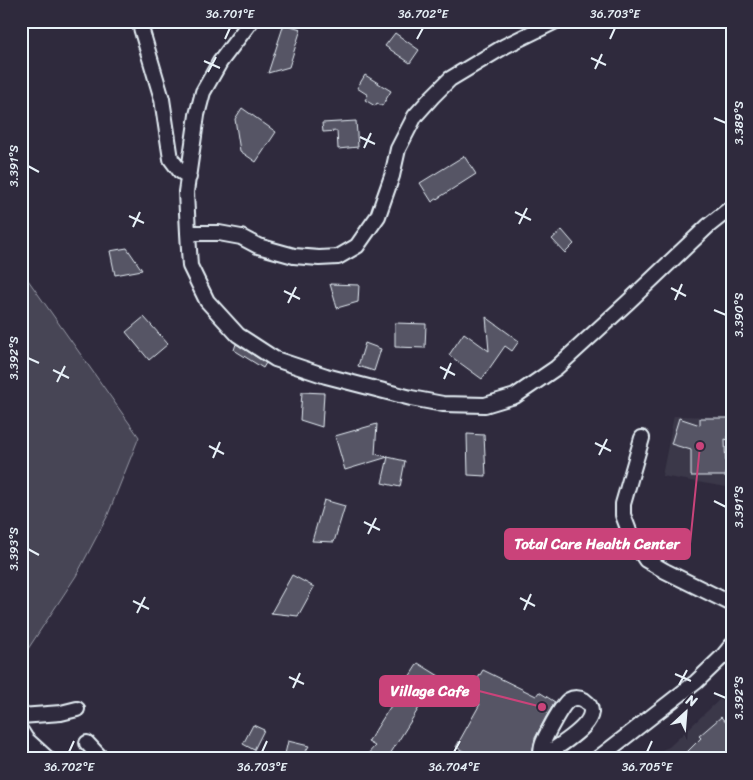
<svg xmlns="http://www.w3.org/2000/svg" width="753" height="780" viewBox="0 0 753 780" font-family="Sriracha,sans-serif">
	<rect width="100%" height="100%" fill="#2f2a3d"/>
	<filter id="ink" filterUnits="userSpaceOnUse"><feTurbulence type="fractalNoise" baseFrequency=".02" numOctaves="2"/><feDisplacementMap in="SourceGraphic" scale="10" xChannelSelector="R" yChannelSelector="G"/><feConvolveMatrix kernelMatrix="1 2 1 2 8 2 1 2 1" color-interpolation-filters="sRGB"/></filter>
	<g filter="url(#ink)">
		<path fill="#3b3749" d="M674 416 732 417V488L662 476Z
			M720 699 732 705V759H641L669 747Z"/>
		<path fill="#464455" stroke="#979aa6" d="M21 270 139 437 107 517 76 576 24 655 21 654Z"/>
		<path fill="#575565" stroke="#e8f1f8" d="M284 24 301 29 289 67 268 73Z
			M395 33 419 50 410 63 385 46Z
			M365 75 391 91 382 106 377 103 375 106 365 100 368 95 357 88Z
			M242 108 276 132 256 162 240 151 235 119Z
			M356 121 358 147 338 149 337 131 323 132 322 123Z
			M464 156 476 174 432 202 420 183Z
			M562 230 574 244 565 253 552 239Z
			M127 248 142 270 115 275 110 251Z
			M330 284 359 285 358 302 337 308Z
			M144 317 168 344 149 360 126 332Z
			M486 317 519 341 512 351 505 346 482 379 449 355 464 333 489 351Z
			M395 323 426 324 425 348 395 347Z
			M365 343 381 349 374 371 358 366Z
			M236 344 266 363 263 368 234 350Z
			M302 392 324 393 322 427 300 420Z
			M679 418 700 425V418H732V436H728V440L725 439 726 476H691V450L671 444Z
			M377 424 375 454 405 461 400 487 382 483 388 457 345 470 335 436Z
			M467 434 484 435 486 476 468 475Z
			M324 500 345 506 334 542 312 541Z
			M292 575 314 587 298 616 271 613Z
			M418 663 439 676 387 759H363L375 746 368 742Z
			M483 670 536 696 539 692 555 702 546 717 535 738 531 759H477L456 747 480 704 467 696Z
			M721 717 732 729V759H680L701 738 699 736Z
			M253 725 264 730 254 750 243 744Z
			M288 741 309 746 301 759H293L285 754Z"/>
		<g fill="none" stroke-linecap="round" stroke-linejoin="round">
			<g stroke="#e8f1f8" stroke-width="18">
				<path id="minor" d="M139 21 162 99 171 159 180 171 189 177
					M251 21 220 62 203 92 197 115 186 192 188 233 190 266 207 301 238 335 275 359 326 376 411 398 443 404 485 405 515 396 556 368 627 303 708 226 732 207
					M188 233H219L241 237 258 246 294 256 319 258 338 257 357 246 378 216 392 176 398 149 415 116 432 97 450 79 505 46 556 21
					M642 438 623 504V515L632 539 646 560 665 571 732 604
					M21 716 61 713 77 709
					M21 731 26 739 48 759
					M87 743 102 759
					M21 753 33 759
					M540 759C552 749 611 719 584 700 580 698 574 697 569 700 562 704 544 738 542 746 541 750 541 754 541 758
					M597 759 696 682 723 656 732 645"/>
			</g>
			<use href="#minor" stroke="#2f2a3d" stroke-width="14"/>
		</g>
	</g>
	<path fill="none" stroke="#e8f1f8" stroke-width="2" d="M225 39 230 28M417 39 423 28M610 39 615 28M591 58 606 65M204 61 220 68M595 69 602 54M208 72 216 57M714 118 726 123M360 137 375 144M364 148 371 133M28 166 39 172M515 212 531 220M129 216 144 223M519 224 527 208M133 227 140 212M671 288 686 296M284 291 300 299M675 300 682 284M288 303 296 287M714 310 726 315M28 358 39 363M440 367 455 375M53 370 69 378M444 379 451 363M57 382 65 366M595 443 611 451M209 446 224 454M599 455 607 439M213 458 220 442M714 501 726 507M364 522 380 530M368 534 376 518M28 549 39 555M520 598 535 606M133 601 149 609M524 610 531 594M137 613 145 597M675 674 691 681M289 677 304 684M679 685 687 670M293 688 300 673M714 693 726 698M69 752 74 741M262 752 267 741M454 752 460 741M647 752 652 741"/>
	<path fill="none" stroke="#ca437a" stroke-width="2" d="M700 446L690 544M542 707L479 691"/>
	<g fill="#ca437a" stroke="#2f2a3d" stroke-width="2">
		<circle cx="700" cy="446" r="5"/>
		<circle cx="542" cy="707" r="5"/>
	</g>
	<g fill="#ca437a" stroke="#ca437a" stroke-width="2">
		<rect x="505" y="529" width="185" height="30" rx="5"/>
		<rect x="380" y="676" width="99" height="30" rx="5"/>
	</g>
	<g font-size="15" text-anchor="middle" font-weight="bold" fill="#fff">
		<text x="597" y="549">Total Care Health Center</text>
		<text x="430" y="696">Village Cafe</text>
	</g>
	<rect width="753" height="780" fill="none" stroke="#2f2a3d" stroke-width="55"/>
	<g transform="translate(686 712) rotate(26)" stroke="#2f2a3d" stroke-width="4" paint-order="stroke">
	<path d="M0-4L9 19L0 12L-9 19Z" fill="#e8f1f8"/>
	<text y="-8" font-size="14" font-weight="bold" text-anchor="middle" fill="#e8f1f8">N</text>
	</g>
	<rect x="28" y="28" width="698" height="724" fill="none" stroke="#e8f1f8" stroke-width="2"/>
	<g font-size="12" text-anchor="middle" fill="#e8f1f8">
		<text x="230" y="18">36.701°E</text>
		<text x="423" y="18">36.702°E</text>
		<text x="615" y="18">36.703°E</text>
		<text transform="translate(739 123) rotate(-90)" y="4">3.389°S</text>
		<text transform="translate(14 166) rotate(-90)" y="4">3.391°S</text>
		<text transform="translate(739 315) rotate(-90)" y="4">3.390°S</text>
		<text transform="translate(14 358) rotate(-90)" y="4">3.392°S</text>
		<text transform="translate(739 507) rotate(-90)" y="4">3.391°S</text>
		<text transform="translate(14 549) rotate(-90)" y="4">3.393°S</text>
		<text transform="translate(739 698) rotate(-90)" y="4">3.392°S</text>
		<text x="69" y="771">36.702°E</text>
		<text x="262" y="771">36.703°E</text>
		<text x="454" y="771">36.704°E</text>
		<text x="647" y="771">36.705°E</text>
	</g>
</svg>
